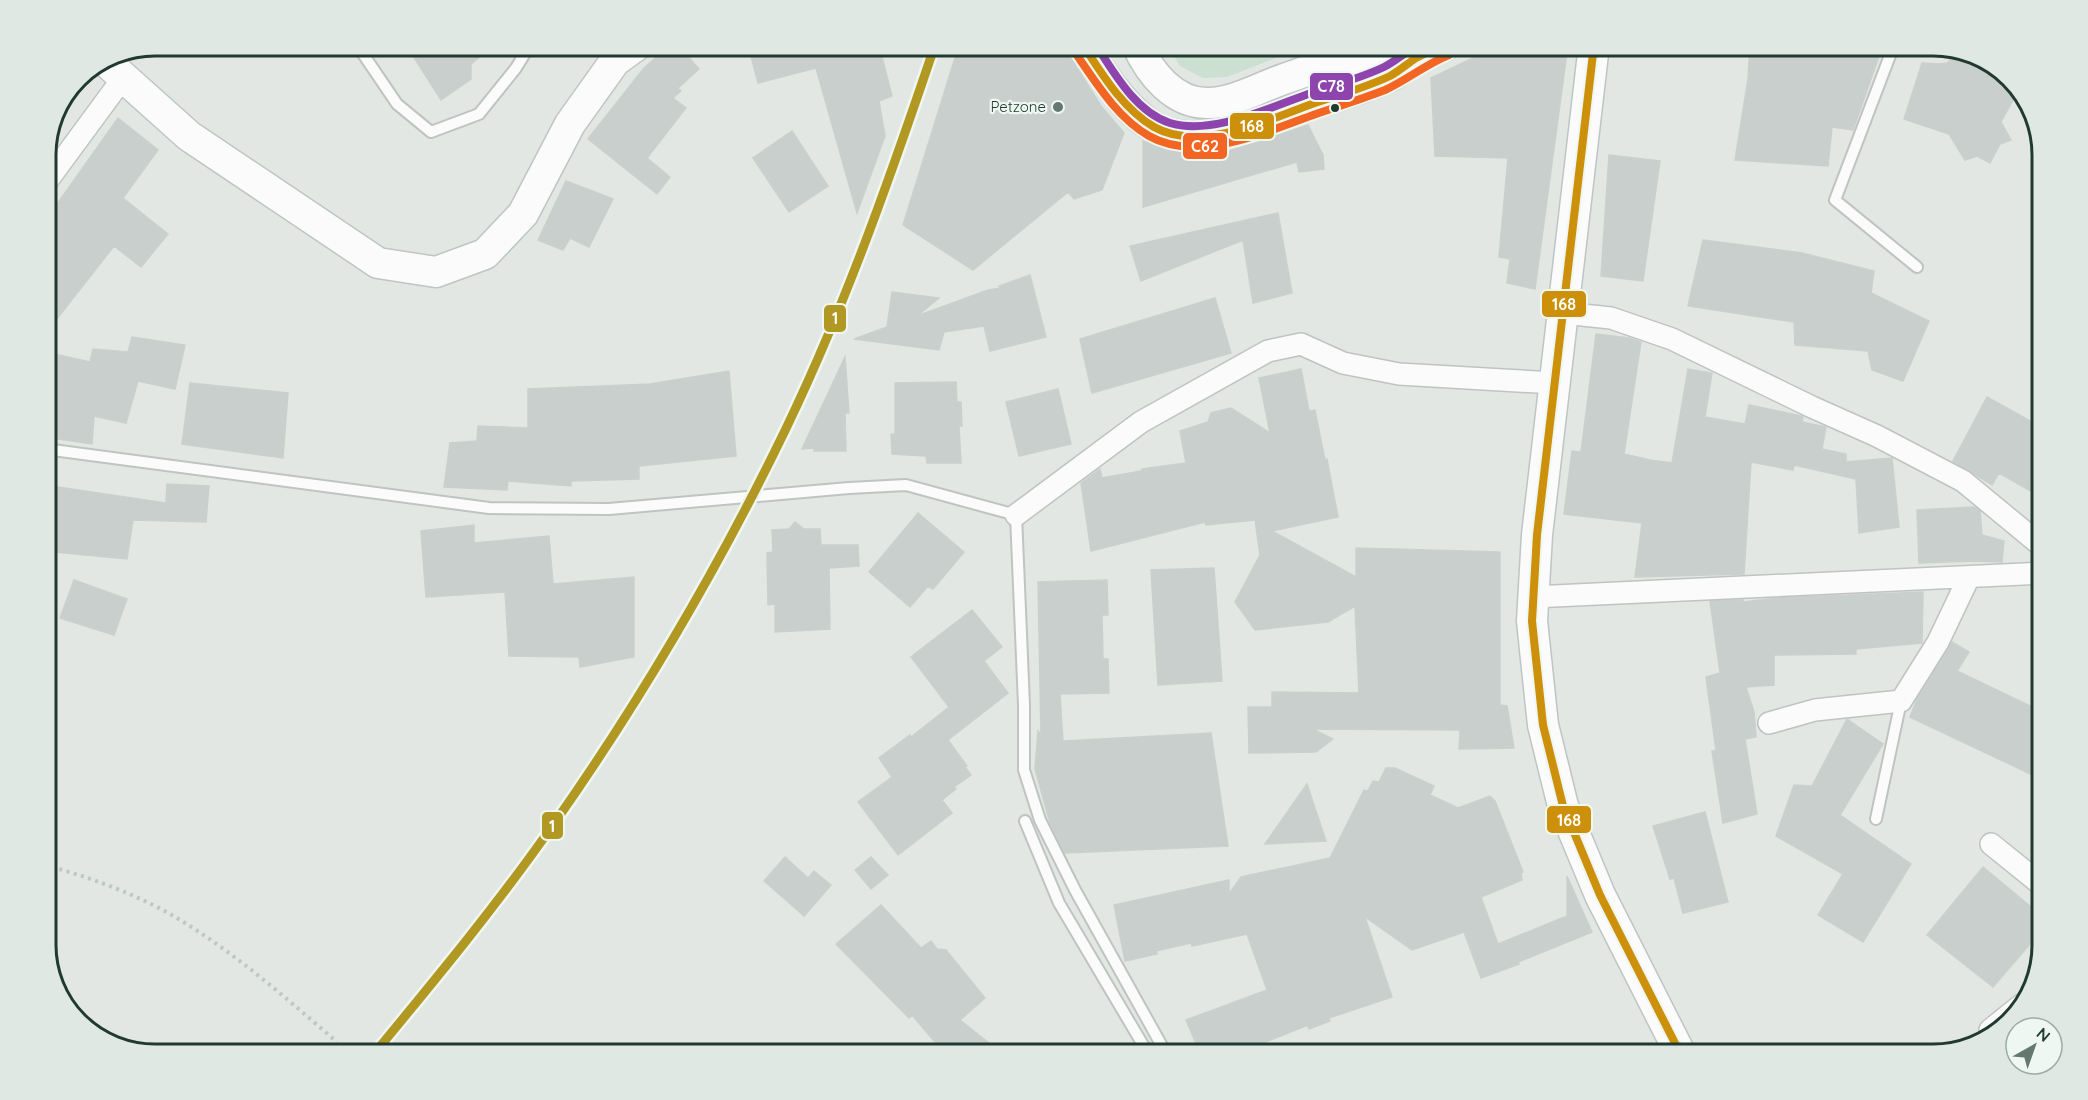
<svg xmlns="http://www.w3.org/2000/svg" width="2088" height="1100" viewBox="0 0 2088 1100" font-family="Quicksand,sans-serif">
	<rect width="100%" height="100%" fill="#e2e7e4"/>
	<path fill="#cbe0d0" d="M1167 45H1309L1227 77 1203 78 1180 66Z"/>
	<path fill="#c9cfcc" stroke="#cbd0cd" stroke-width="1.5" d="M406 45H495L471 64V79L441 100Z
		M670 45H678L699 69 678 88 681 91 673 98 686 108 647 158 670 177 657 194 588 139 644 68Z
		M748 45H879L892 96 879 101 885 136 857 213 816 68 758 83Z
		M959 45H979L991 52 997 45H1063L1101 106 1124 133 1102 190 1074 199 1068 192 973 270 903 225Z
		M1500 45H1568L1535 289 1507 283 1510 259 1499 257 1508 158 1435 156 1431 78Z
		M1750 45H1883L1853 130 1832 127 1828 166 1735 160 1748 79Z
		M1959 51 1982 56 2019 89 2001 122 2011 140 2000 144 1990 163 1977 156 1965 160 1949 134 1904 119 1922 63 1938 64 1947 63Z
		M118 118 158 150 123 198 168 234 141 267 114 246 45 334V221Z
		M1308 125 1323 155 1324 169 1299 172 1297 162 1143 207V141L1164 150 1210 156 1223 153Z
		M792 131 828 186 789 212 753 158Z
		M1609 155 1660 161 1643 281 1601 276Z
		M566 181 613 199 589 247 570 238 563 250 538 240Z
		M1278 213 1292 293 1253 303 1243 240 1141 281 1130 246Z
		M1703 240 1802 253 1874 271 1871 293 1929 321 1903 381 1872 370 1868 351 1795 345 1794 322 1688 306Z
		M1030 275 1046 337 990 351 984 326 944 332 939 350 854 339 887 327 892 292 939 298 917 316 988 290 1001 288 999 286Z
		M1215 298 1231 353 1092 393 1080 339Z
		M1596 334 1629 338 1641 342 1624 454 1650 460 1672 463 1688 369 1712 373 1705 417 1745 424 1749 405 1801 416 1803 417 1802 422 1826 427 1822 449 1846 454V462L1892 458 1899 527 1859 533 1856 479 1794 465 1793 470 1751 462 1744 574 1635 577 1642 523 1564 514 1572 451 1581 452Z
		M132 337 185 345 175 389 138 381 126 423 94 416 92 444 45 437V352L90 362 93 349 128 352Z
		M845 357 849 413H845L846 451H814V448L802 449Z
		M1301 369 1309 411 1315 410 1325 460 1327 459 1338 517 1272 531 1356 577V548L1500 552V705L1507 706 1514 748 1459 749 1460 730 1312 729 1333 739 1316 752 1249 753 1248 707H1272V692L1359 693 1355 606 1328 622 1255 630 1235 602 1260 555 1255 520 1206 525 1205 522 1091 551 1081 483 1100 469 1102 478 1141 471 1142 469 1186 463 1180 431 1208 422 1211 413 1231 408 1270 433 1259 378Z
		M729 371 736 456 639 466V479L571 481V486L508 481 507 490 444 487 450 443 477 441 478 426 528 428V389L650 384Z
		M956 382 957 402H961L962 426H959L961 463H927L926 456 892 454 891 434H895V383Z
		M190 383 288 393 283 458 182 444Z
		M1058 389 1071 444 1019 456 1006 402Z
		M1987 397 2043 428V498L1999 473 1992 485 1953 461Z
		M167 484 209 486 206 522 133 520 127 559 45 551V485L166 503Z
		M1974 507 1980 511 1982 535 2004 541 2002 562 1974 561 1919 563 1917 510Z
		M918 513 964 552 933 589 928 586 910 607 869 572Z
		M795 522 804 529H820L821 545H858L859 566 829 568 830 629 775 632V604L768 605 767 553 773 552 772 530 789 529Z
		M474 525V543L549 536 553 584 634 577V657L580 667 579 657 509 656 505 592 426 597 421 531Z
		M1214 568 1222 681 1158 685 1151 570Z
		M74 580 127 599 114 635 60 618Z
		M1107 580 1108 615H1102L1103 659H1108L1109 693 1060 694 1063 741 1211 733 1228 846 1065 853 1050 823 1035 769 1038 731 1041 735 1038 582Z
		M1923 592 1922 643 1856 649V654L1774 655V685L1746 687 1754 712 1756 737 1745 739 1757 814 1723 823 1712 751H1716L1706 677 1720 673 1710 601 1743 600V602L1778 598Z
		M972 610 1002 647 984 661 1008 693 948 740 967 766 965 767 971 775 954 787 956 789 942 800 952 813 898 855 858 802 892 777 879 758 910 735 911 737 949 707 911 657Z
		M1952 642 1969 652 1957 671 2043 712V780L1910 717 1917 699Z
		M1847 719 1883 744 1840 815 1911 864 1863 942 1818 915 1843 874 1776 836 1794 785 1812 786Z
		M1386 768H1395L1434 786 1430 795 1458 808 1490 796 1495 801 1523 872 1521 873 1522 880 1481 897 1498 944 1567 916V876L1592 932 1518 962 1519 964 1481 978 1464 932 1412 950 1365 917 1392 997 1329 1018 1330 1021 1309 1029 1308 1025 1233 1055H1201L1186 1020 1267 990 1247 934 1192 946 1191 943 1156 951 1157 954 1125 961 1114 905 1229 880V894L1241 877 1330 858 1364 790 1368 791 1373 781 1379 782Z
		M1307 784 1326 841 1265 844Z
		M1705 812 1728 902 1683 913 1674 878 1670 879 1653 826Z
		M785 857 808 878 814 871 831 885 804 916 764 881Z
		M871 857 888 875 871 889 855 870Z
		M1983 867 2043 917V929L1993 987 1927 935Z
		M881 905 921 948 931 941 937 949 946 950 985 998 960 1020 1004 1055H946L912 1015 909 1018 836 944Z"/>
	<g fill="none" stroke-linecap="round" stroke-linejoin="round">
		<g stroke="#bfc4c1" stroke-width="14">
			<path id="lane" d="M357 45 397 104 431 132 479 114 516 68 530 45
				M1894 45 1835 200 1917 267
				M45 449 489 508 609 509 849 488 906 485 1016 515 1024 705V770L1040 820 1075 890 1167 1055
				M1876 819 1901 701
				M1025 821 1059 903 1149 1055"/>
		</g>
		<g stroke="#bfc4c1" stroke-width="24">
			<path id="street" d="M45 184 123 78
				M1563 313 1611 318 1672 339 1812 407 1877 436 1963 481 2043 547
				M1016 515 1141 422 1268 351 1301 344 1343 363 1399 374 1554 383
				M1533 597 2043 573
				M1769 723 1815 710 1901 701 1938 642 1969 577
				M1991 844 2043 886
				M1990 1030 2021 1005"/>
		</g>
		<g stroke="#bec5c2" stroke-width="33">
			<path id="secondary" d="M1083 45C1103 75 1131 121 1167 133 1208 146 1274 118 1312 104 1338 95 1365 88 1390 76 1402 70 1411 60 1424 54 1430 50 1438 48 1445 45
				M1137 45C1150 73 1174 104 1208 103 1234 103 1262 86 1287 78 1330 62 1376 51 1422 54
				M1594 45 1537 535 1532 621 1543 725 1563 806 1600 895 1681 1055
				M103 59 189 136 378 263 436 272 485 254 523 214 570 124 615 61 637 45"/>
		</g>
		<path stroke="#bfc7c5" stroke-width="4" stroke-dasharray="3 4.5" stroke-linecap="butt" d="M45 865C93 878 142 896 185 923 240 957 288 1000 337 1042"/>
		<use href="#lane" stroke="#fbfbfb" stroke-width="10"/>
		<use href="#street" stroke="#fbfbfb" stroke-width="21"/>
		<use href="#secondary" stroke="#fbfbfb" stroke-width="30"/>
		<g stroke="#eff7f2" stroke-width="12">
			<path id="bus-1" d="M1083 45C1102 74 1123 109 1154 127 1200 153 1268 120 1312 104 1338 95 1365 88 1390 76 1399 71 1407 64 1416 58 1425 53 1435 49 1445 45
				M1594 45 1537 535 1532 621 1543 725 1563 806 1600 895 1681 1055"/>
		</g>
		<g stroke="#eff7f2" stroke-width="12">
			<path id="bus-2" d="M1074 51C1095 81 1116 117 1149 136 1198 164 1268 131 1316 114 1339 106 1362 99 1385 90 1407 80 1426 64 1449 55"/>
		</g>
		<g stroke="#eff7f2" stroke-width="12">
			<path id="bus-3" d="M1096 45C1114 73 1136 112 1170 123 1212 136 1271 107 1311 93 1335 85 1361 78 1384 67 1396 61 1406 51 1419 45"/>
		</g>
		<use href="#bus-1" stroke="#cc900a" stroke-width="8"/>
		<use href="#bus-2" stroke="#f26522" stroke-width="8"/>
		<use href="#bus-3" stroke="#8e44ad" stroke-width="8"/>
		<g stroke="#eff7f2" stroke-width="14">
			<path id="metro-1" d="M373 1055C435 980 497 905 553 825 636 707 710 582 774 453 840 321 888 184 935 45"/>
		</g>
		<use href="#metro-1" stroke="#b19823" stroke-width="9"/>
	</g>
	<circle fill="#657770" stroke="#eff7f2" stroke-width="2" cx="1058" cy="107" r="6"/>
	<circle fill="#213a31" stroke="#eff7f2" stroke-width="2" cx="1335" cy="108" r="5"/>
	<g text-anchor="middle" stroke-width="4.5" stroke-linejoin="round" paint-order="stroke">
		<g font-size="15" fill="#213a31" stroke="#eff7f2" text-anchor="end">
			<text x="1046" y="112">Petzone</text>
		</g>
	</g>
	<path d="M0 0H2088V1100H0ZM155 56H1933A99 99 0 0 1 2032 155V945A99 99 0 0 1 1933 1044H155A99 99 0 0 1 56 945V155A99 99 0 0 1 155 56Z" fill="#dfe8e3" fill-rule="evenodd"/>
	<path fill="none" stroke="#213a31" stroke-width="3" d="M155 56H1933A99 99 0 0 1 2032 155V945A99 99 0 0 1 1933 1044H155A99 99 0 0 1 56 945V155A99 99 0 0 1 155 56Z"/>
	<g stroke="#eff7f2" stroke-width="2">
		<rect x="1309" y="72" width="45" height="29" rx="6" fill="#8e44ad"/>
		<rect x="1229" y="112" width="46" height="28" rx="6" fill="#cc900a"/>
		<rect x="1182" y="132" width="46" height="28" rx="6" fill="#f26522"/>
		<rect x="1541" y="290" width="46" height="28" rx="6" fill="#cc900a"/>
		<rect x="823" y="304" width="24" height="29" rx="6" fill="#b19823"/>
		<rect x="1546" y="805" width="46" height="29" rx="6" fill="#cc900a"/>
		<rect x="541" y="811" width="23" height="29" rx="6" fill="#b19823"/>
	</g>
	<g font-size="16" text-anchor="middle" font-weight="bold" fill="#fff">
		<text x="1331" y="92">C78</text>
		<text x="1252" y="132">168</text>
		<text x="1205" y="152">C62</text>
		<text x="1564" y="310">168</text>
		<text x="835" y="324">1</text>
		<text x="1569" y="826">168</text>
		<text x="552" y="832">1</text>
	</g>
	<g transform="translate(2034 1046) rotate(40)"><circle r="28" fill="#eff7f2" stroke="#9daba5" stroke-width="1.5"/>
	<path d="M0-4.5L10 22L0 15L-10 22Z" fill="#657770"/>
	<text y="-9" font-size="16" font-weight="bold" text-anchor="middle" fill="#213a31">N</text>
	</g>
</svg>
